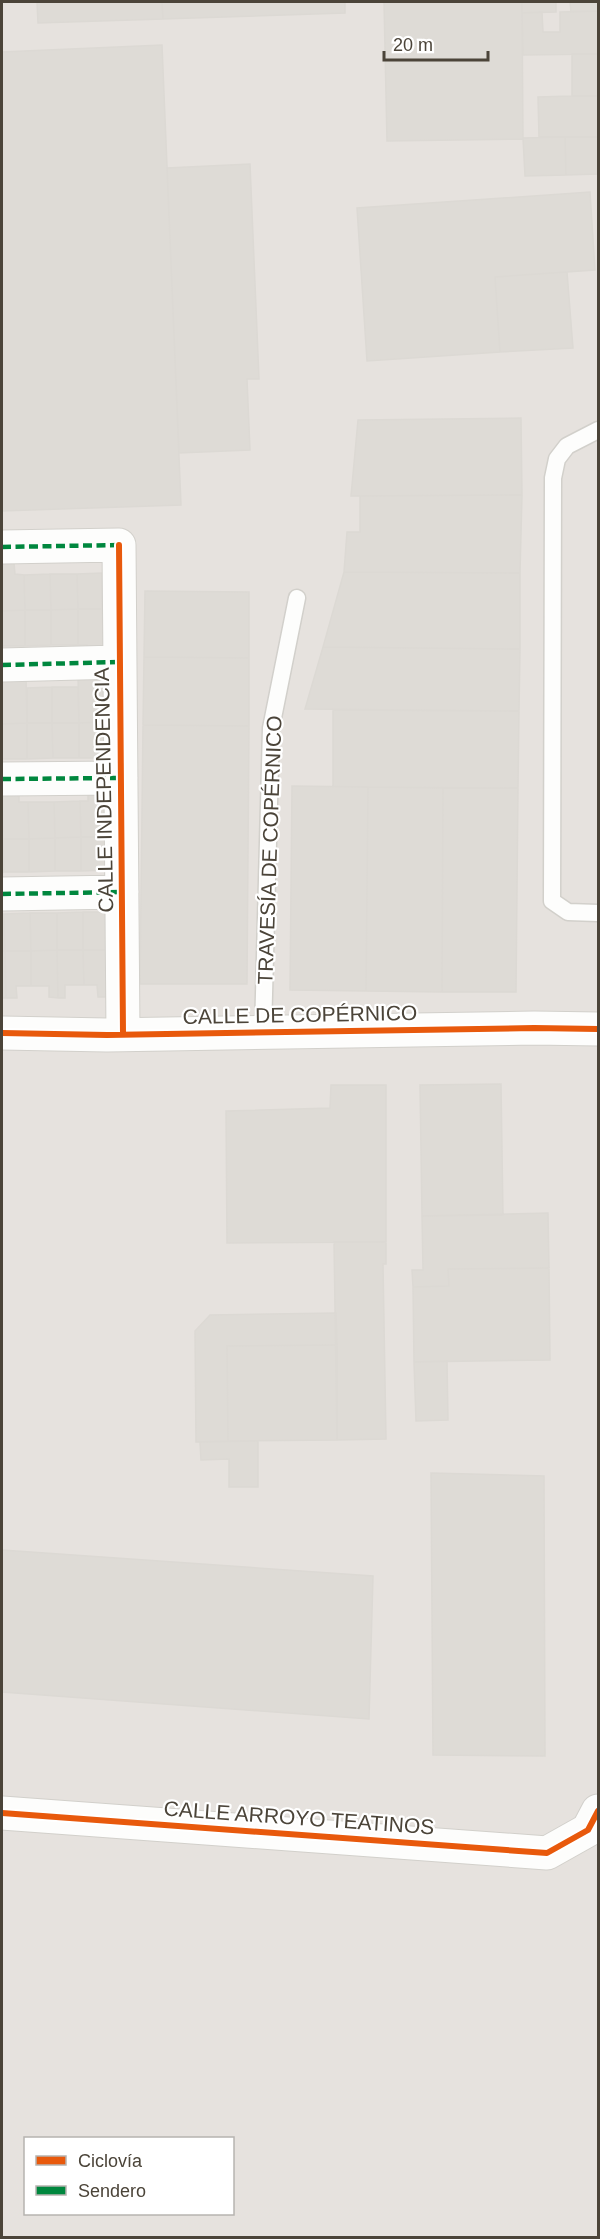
<svg xmlns="http://www.w3.org/2000/svg" width="600" height="2239" viewBox="0 0 600 2239" font-family="Helvetica,sans-serif">
	<rect width="100%" height="100%" fill="#f4f2ee"/>
	<path fill="#e6e2de" fill-rule="evenodd" d="M2 2H598V2237L2 2238ZM26 2138H232V2214H26Z"/>
	<path fill="#dedbd6" stroke="#dcd9d4" stroke-width="1.5" d="M37 2H162L163 19 38 23Z
		M162 2H345V13L163 19Z
		M384 2H522L523 139 387 141Z
		M522 2H556V12L522 13Z
		M570 2H598V11L571 12Z
		M598 11V54L523 55 522 13 542 12 543 32H560V12Z
		M162 45 181 505 2 511V52Z
		M572 54H598V96H572Z
		M572 96H598V137H539L538 97Z
		M565 137 566 175 525 176 523 138Z
		M565 137H598V174L566 175Z
		M250 164 259 379H247L250 450 179 453 167 168Z
		M590 192 595 270 495 277 500 352 367 361 357 208Z
		M567 272 573 348 500 352 495 277Z
		M521 418 522 495 351 496 358 420Z
		M522 495 520 573 344 572 347 532H360V496Z
		M2 563H14L15 574 24 575 25 610 2 611Z
		M344 572 520 573V649L323 647Z
		M102 573V609H78L77 574Z
		M50 574 51 610H25L24 575Z
		M50 574H77L78 609 51 610Z
		M145 591 249 592V658L144 657Z
		M78 609H102L104 653H87V645H78Z
		M78 609V645H51V610Z
		M25 610H51V645L25 646Z
		M25 610V646H2V611Z
		M323 647 520 649 519 711 305 709Z
		M144 657 249 658V726L143 725Z
		M78 675H103L104 722 79 723Z
		M2 677H26L27 723 2 724Z
		M52 687H78L79 723H52Z
		M52 687V723H27V688Z
		M333 710 519 711 518 788 333 787Z
		M104 722 105 758H79V723Z
		M27 723H52L53 758 27 759Z
		M27 723V759H2V724Z
		M52 723H79V758H53Z
		M143 725 249 726 247 984H140Z
		M292 786 368 787 366 991 290 990Z
		M368 787 443 788 442 992 366 991Z
		M443 788H518L516 992H442Z
		M88 789H105L107 837H81L80 801H88Z
		M19 790V802H28L29 839H3L2 791Z
		M80 801 81 837 55 838 54 802Z
		M28 802H54L55 838 29 839Z
		M81 837H107L108 870 81 871Z
		M81 837V871H55V838Z
		M55 838V871L29 872V839Z
		M2 839H3L4 872 2 873Z
		M3 839H29V872H4Z
		M83 912H108V950H83Z
		M83 912V950H57V913Z
		M30 913H57V950L31 951Z
		M30 913 31 951H5L4 914Z
		M2 914H4L5 951H2Z
		M57 950H83L84 985H65V998H58Z
		M57 950 58 998 49 997V986H31V951Z
		M83 950H108L110 997H98L97 985H84Z
		M2 951H5L6 998H2Z
		M5 951H31V986H16L17 998H6Z
		M501 1084 503 1215 422 1216 420 1085Z
		M331 1085H386V1242L227 1243 226 1111 330 1108Z
		M548 1213 549 1268 448 1269 449 1286 413 1287 412 1270H423L422 1216Z
		M334 1242H386V1264H383L386 1439 337 1440Z
		M549 1268 550 1360 414 1362 413 1287 449 1286 448 1269Z
		M336 1313 337 1345 227 1346 228 1441 196 1442 195 1331 210 1315Z
		M337 1345V1440L228 1441 227 1346Z
		M447 1361 448 1420 416 1421 414 1362Z
		M258 1441V1487H229V1459L201 1460 200 1442Z
		M431 1473 544 1476 545 1756 433 1755Z
		M2 1550 373 1576 369 1719 2 1692Z"/>
	<g fill="none" stroke-linecap="round" stroke-linejoin="round">
		<g stroke="#d2d0cb" stroke-width="19">
			<path id="lane" d="M598 430 567 446 557 459 553 478 552 901 568 912 598 913
				M263 1032 271 728 297 598"/>
		</g>
		<g stroke="#d2d0cb" stroke-width="35">
			<path id="street" d="M2 547 119 545 123 1034
				M2 665 119 662
				M2 779 121 778
				M2 894 122 892
				M2 1033 107 1035 534 1028 598 1029
				M2 1813 547 1853 588 1830 598 1811"/>
		</g>
		<use href="#lane" stroke="#fdfdfc" stroke-width="16"/>
		<use href="#street" stroke="#fdfdfc" stroke-width="33"/>
		<path stroke="#00873e" stroke-width="4.5" stroke-dasharray="9 4.5" stroke-linecap="butt" d="M2 547 119 545V551
			M2 665 119 662
			M2 779 121 778
			M2 894 122 892"/>
		<g stroke="#fff" stroke-width="10">
			<path id="cycleway" d="M119 545 123 1034
				M2 1033 107 1035 534 1028 598 1029
				M2 1813 547 1853 588 1830 598 1811"/>
		</g>
		<use href="#cycleway" stroke="#e8590c" stroke-width="6"/>
	</g>
	<g text-anchor="middle" stroke-width="4.5" stroke-linejoin="round" paint-order="stroke">
		<g font-size="21" fill="#4b4439" stroke="#fff">
			<text transform="translate(104 790) rotate(-91)" y="7">CALLE INDEPENDENCIA</text>
			<text transform="translate(270 850) rotate(-88)" y="7">TRAVESÍA DE COPÉRNICO</text>
			<text transform="translate(300 1015) rotate(-1)" y="7">CALLE DE COPÉRNICO</text>
			<text transform="translate(299 1818) rotate(4)" y="7">CALLE ARROYO TEATINOS</text>
		</g>
	</g>
	<rect width="600" height="2239" fill="none" stroke="#4b4439" stroke-width="6"/>
	<rect x="24" y="2137" width="210" height="78" fill="#ffffff" stroke="#b7b4b0" stroke-width="1.5"/>
	<rect x="36" y="2156" width="30" height="9" fill="#e8590c" stroke="#b7b4b0" stroke-width="1.5"/>
	<text x="78" y="2167" font-size="18" fill="#4b4439">Ciclovía</text>
	<rect x="36" y="2186" width="30" height="9" fill="#00873e" stroke="#b7b4b0" stroke-width="1.5"/>
	<text x="78" y="2197" font-size="18" fill="#4b4439">Sendero</text>
	<path d="M384 51v9h104v-9" fill="none" stroke="#4b4439" stroke-width="3"/>
	<text x="393" y="51" font-size="18" fill="#4b4439" stroke="#ffffff" stroke-width="4.5" paint-order="stroke">20 m</text>
</svg>
